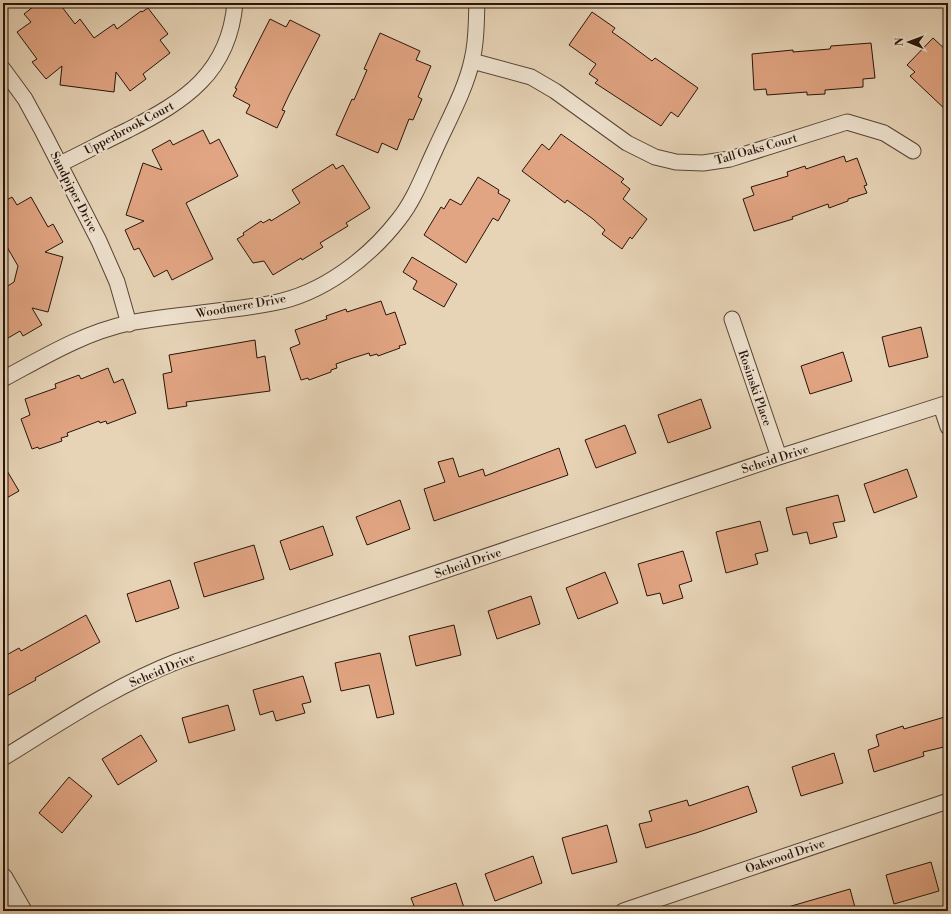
<svg xmlns="http://www.w3.org/2000/svg" width="951" height="914" viewBox="0 0 951 914" font-family="'Libre Bodoni',serif">
	<rect width="100%" height="100%" fill="#e7d4b7"/>
	<filter id="stains"><feTurbulence type="fractalNoise" baseFrequency=".005" numOctaves="4"/><feColorMatrix values="0 0 0 0 .2 0 0 0 0 .09 0 0 0 0 .02 0 0 0 .5 -.17"/></filter>
	<radialGradient id="worn" r=".72"><stop offset=".6" stop-color="#630" stop-opacity="0"/><stop offset="1" stop-color="#630" stop-opacity=".3"/></radialGradient>
	<path fill="#e2a583" stroke="#271409" d="M38 3H59L75 24 80 19 94 38 114 24 117 29 141 11 142 12 148 8 168 34 160 40 170 53 143 74 146 79 130 91 116 72 114 92 60 85 62 66 46 79 32 62 37 59 17 32 31 22 24 14Z
		M592 12 615 28 612 32 625 41 652 61 655 58 698 88 678 117 671 112 661 126 595 83 598 80 589 74 596 64 569 45Z
		M270 19 286 27 290 20 320 35 289 95 282 110 285 111 277 128 246 113 250 105 233 96 237 89 235 88Z
		M380 33 420 51 416 60 431 66 418 97 422 99 413 120 409 119 397 150 382 143 378 153 336 135 352 99 354 100 367 70 364 69Z
		M933 38 948 52V112L910 76 915 72 907 65Z
		M871 43 875 78 863 79V87L825 90V94L807 95V92L767 95 766 89 754 90 752 54 793 50V52L830 49 831 46Z
		M203 130 210 144 219 139 238 176 186 203 213 259 172 280 167 270 154 277 139 248 134 250 125 230 144 221 126 215 143 163 162 170 152 150 170 140 173 145Z
		M561 134 624 179 621 182 630 189 623 199 647 219 632 239 630 237 622 249 602 234 605 230 593 219 567 200 565 203 522 171 542 144 549 150Z
		M844 156 846 162 857 158 867 185 864 186 867 193 848 199V201L829 208 828 204 792 217 793 219 754 231 743 199 754 195 751 187 788 176 787 172 805 166 806 169Z
		M333 164 336 169 343 165 370 208 346 223 348 226 320 243 323 247 302 260 301 258 273 275 264 261 253 263 237 239 244 235 243 233 261 221 263 223 270 219 271 221 300 203 292 190Z
		M478 177 499 190 498 193 510 200 498 221 493 218 466 263 424 235 441 207 444 209 450 199 461 205Z
		M12 197 17 205 31 197 48 227 53 224 63 242 45 252 63 257 48 312 32 308 42 325 23 336 20 331 3 341V289L14 282 18 266 3 240V202Z
		M412 257 457 284 444 307 413 289 417 281 403 272Z
		M381 301 386 315 395 312 406 344 399 346 400 348 378 356 377 354 370 356 369 353 353 358 336 364 337 368 331 370V372L309 380 308 378 301 380 290 348 300 344 295 330 327 319 326 316 346 309 347 312Z
		M921 327 928 357 889 367 882 337Z
		M255 340 257 358 265 356 270 391 186 402 187 406 168 409 163 374 172 372 169 355Z
		M843 352 852 381 810 394 801 366Z
		M108 368 114 383 123 379 136 413 107 424 106 421 100 423 99 421 67 433 68 436 61 438 62 441 39 449 38 447 32 449 21 419 30 415 25 399 56 388 55 384 79 375 81 379Z
		M701 399 711 428 668 443 658 415Z
		M625 425 636 453 596 468 585 440Z
		M559 448 568 475 434 521 424 489 445 482 438 462 453 458 459 477 483 469 485 476Z
		M3 464 19 491 3 500Z
		M907 469 917 497 874 513 864 484Z
		M838 495 845 521 833 523 837 537 810 544 807 532 793 535 786 508Z
		M400 500 410 529 367 545 356 517Z
		M760 521 768 551 755 554 758 564 726 573 716 532Z
		M323 526 333 555 290 570 280 541Z
		M254 545 264 579 204 597 194 563Z
		M683 551 692 581 679 585 683 598 663 604 660 593 647 596 638 564Z
		M605 572 618 603 578 619 566 588Z
		M170 580 179 608 136 622 127 594Z
		M531 596 540 624 497 639 488 611Z
		M86 615 100 642 35 678 36 680 3 698V657L19 648 21 651Z
		M454 625 461 655 416 666 409 636Z
		M380 653 394 714 377 718 369 685 341 691 335 663Z
		M303 676 311 702 302 704 305 713 276 721 273 711 260 715 253 690Z
		M228 705 235 730 189 743 182 718Z
		M948 716V746L923 752 924 756 874 772 868 750 879 746 876 735 903 726 904 729Z
		M141 735 157 761 118 785 102 759Z
		M834 753 843 783 801 796 792 767Z
		M69 777 92 796 62 833 39 813Z
		M748 786 757 812 696 833 646 848 639 824 652 821 649 811 687 800 689 806Z
		M607 825 617 862 572 874 562 838Z
		M533 856 542 883 495 901 485 874Z
		M931 862 939 891 894 904 886 875Z
		M456 883 465 911H416L411 898Z
		M850 889 856 911H789L788 907Z"/>
	<g fill="none" stroke-linecap="round" stroke-linejoin="round">
		<g stroke="#574434" stroke-width="17">
			<path id="minor" d="M472 61 531 77 555 91 627 143 655 157 676 162 703 163 730 159 847 122 884 133 913 151
				M3 69 25 99 43 132 99 241 117 282 129 324
				M60 164C83 153 105 141 128 130 185 101 229 73 235 3
				M732 319 779 457
				M3 379C44 357 83 333 129 323 176 314 225 312 273 303 322 294 369 258 399 219 415 199 424 173 435 150 447 123 466 89 472 60 477 41 476 22 477 3
				M941 406 948 427
				M3 758C60 723 116 685 178 661L779 457 948 403
				M623 911 948 801"/>
		</g>
		<g stroke="#574434" stroke-width="21">
			<path id="tertiary" d="M3 878 22 911"/>
		</g>
		<use href="#minor" stroke="#efe3d0" stroke-width="15"/>
		<use href="#tertiary" stroke="#efe3d0" stroke-width="19"/>
	</g>
	<g text-anchor="middle" stroke-width="3.5" stroke-linejoin="round" paint-order="stroke">
		<g font-size="12" fill="#271409" stroke="#efe3d0">
			<text transform="translate(129 128) rotate(-28)" y="4">Upperbrook Court</text>
			<text transform="translate(756 149) rotate(-16)" y="4">Tall Oaks Court</text>
			<text transform="translate(74 192) rotate(63)" y="4">Sandpiper Drive</text>
			<text transform="translate(241 306) rotate(-10)" y="4">Woodmere Drive</text>
			<text transform="translate(755 388) rotate(71)" y="4">Rosinski Place</text>
			<text transform="translate(775 459) rotate(-18)" y="4">Scheid Drive</text>
			<text transform="translate(468 563) rotate(-19)" y="4">Scheid Drive</text>
			<text transform="translate(162 670) rotate(-23)" y="4">Scheid Drive</text>
			<text transform="translate(785 856) rotate(-19)" y="4">Oakwood Drive</text>
		</g>
	</g>
	<rect width="951" height="914" fill="none" stroke="#e7d4b7" stroke-width="16"/>
	<rect x="4" y="4" width="943" height="906" fill="none" stroke="#271409" stroke-width="2"/>
	<rect x="8" y="8" width="935" height="898" fill="none" stroke="#271409"/>
	<g transform="translate(909 42) rotate(271)" stroke="#efe3d0" stroke-width="3" paint-order="stroke">
	<path d="M0-3L7 15L0 10L-7 15Z" fill="#271409"/>
	<text y="-6" font-size="11" font-weight="bold" text-anchor="middle" fill="#271409">N</text>
	</g>
	<rect width="100%" height="100%" filter="url(#stains)"/>
	<rect width="100%" height="100%" fill="url(#worn)"/>
</svg>
